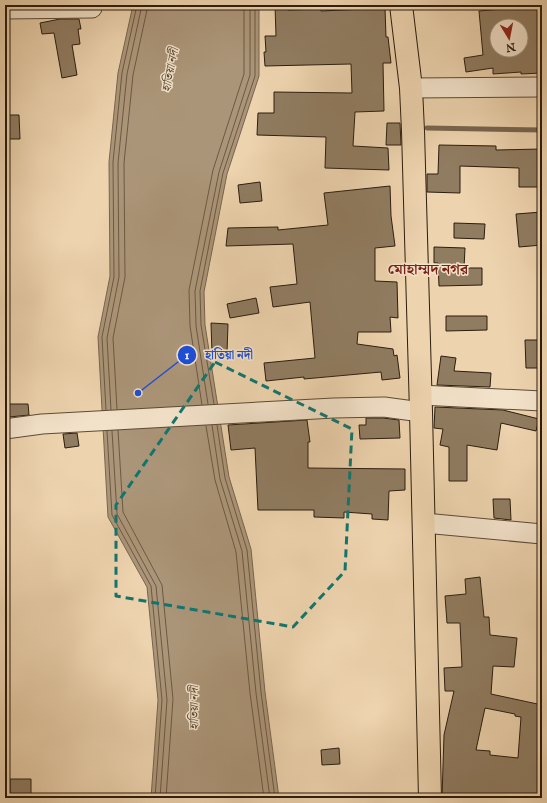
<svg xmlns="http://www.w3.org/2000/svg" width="547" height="803" viewBox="0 0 547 803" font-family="'IM FELL English','Noto Serif Bengali',serif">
	<rect width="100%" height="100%" fill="#edd3ae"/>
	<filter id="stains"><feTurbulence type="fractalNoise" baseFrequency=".005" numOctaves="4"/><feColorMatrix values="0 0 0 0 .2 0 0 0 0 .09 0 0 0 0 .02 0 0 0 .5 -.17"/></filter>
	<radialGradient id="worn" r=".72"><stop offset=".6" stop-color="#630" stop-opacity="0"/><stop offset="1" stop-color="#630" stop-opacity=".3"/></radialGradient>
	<path fill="#ab9578" stroke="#78654e" d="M133 5H259V76L227 174 204 292 205 325 229 477 251 549 265 692 279 798H151L158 700 147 587 108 517 98 337 110 276 109 162 118 73Z"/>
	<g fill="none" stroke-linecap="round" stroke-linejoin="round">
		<path stroke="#6c5943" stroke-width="1" d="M208 404 196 326 195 291 219 172 250 75V5
			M214 404 201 325 200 291 223 173 255 76V5
			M202 405 190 326 189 290 213 170 244 74V5
			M117 409 113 338 125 277 124 163 133 75 148 5
			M106 410 102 337 114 277 113 162 122 73 137 5
			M111 410 107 338 119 277 118 163 127 74 142 5
			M212 425 220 479 242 551 256 693 270 798
			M217 425 225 478 247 550 261 692 275 798
			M206 426 215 480 236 552 250 693 264 798
			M118 430 123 512 162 585 173 699 166 798
			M107 431 112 515 151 586 162 700 155 798
			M112 431 117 514 156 586 167 700 160 798"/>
		<path stroke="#78654e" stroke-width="5" d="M427 128 542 130"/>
	</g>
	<path fill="#907c61" stroke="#2c1d0e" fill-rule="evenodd" d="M275 5H288V10L321 9V11L385 8 386 37H388L391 63H383L384 111 355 112 353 146 388 148 389 170 325 168 326 137 257 135 258 113H274V92L352 93 351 64 265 66 264 52H266L265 36H276Z
		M514 5H538L542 52V73L521 74V72L493 74V68L466 72 464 58 483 55 479 11 513 8ZM497 26H521V50H497Z
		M60 19H79L81 29H78L80 44 72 45 77 75 62 78 54 33 42 34 40 23Z
		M5 115H19L20 139H5Z
		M387 123H400L401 145H386Z
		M439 145 496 146V150L542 149V187H519V168L460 166V193L427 192V174H438Z
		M260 182 262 201 240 203 238 185Z
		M390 186 391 216 395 246 375 248V281L397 282 398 318 390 317 391 332H358L357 344 393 349 394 356 397 355 400 378 382 380 381 372 304 379V377L266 381 264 363 315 358 310 302 273 307 270 287 297 284 293 244 226 246 228 228 278 227V230L328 225 324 193Z
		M542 212V245L519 247 516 214Z
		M454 223 485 224 484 239 454 238Z
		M434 247 465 248 464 268H482V285L439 286 438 263H434Z
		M256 298 259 313 230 318 227 304Z
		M446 316H487V330L446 331Z
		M211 323 228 324 227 353 212 354Z
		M525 340H542V368H526Z
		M441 356 456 358 454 371 491 373 490 387 437 385Z
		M7 404H28L29 415 9 417Z
		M435 407 503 410 539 419 536 431 501 423 497 450 467 445V481H449V447L440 445 443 429 434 428Z
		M366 418H383L399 420 400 438 360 439 359 425H366Z
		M307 420 310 442H308V468L405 469V490L389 491 388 520 372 519V514L344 512V518L314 517V510H258L255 448 231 450 228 425Z
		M77 433 79 446 65 448 63 434Z
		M493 499H510L511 520 494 518Z
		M480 577 484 617H489L490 635 517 638 514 667 493 666 491 694 542 705V798H442L444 735 454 691H445L444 668 462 667 460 623H447L445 596 466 594 465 579ZM485 708 515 714V716L521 717 518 758 490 755V751L476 750Z
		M339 748 340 764 322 765 321 750Z
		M10 779H31V795L10 796Z"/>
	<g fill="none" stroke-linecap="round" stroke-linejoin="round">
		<g stroke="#5c4a36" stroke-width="21">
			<path id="minor" d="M5 9 92 8
				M411 88 542 87
				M420 395 542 401
				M5 429 42 424 334 408 384 407 421 412
				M424 523 542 534"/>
		</g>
		<g stroke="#2c1d0e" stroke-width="24">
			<path id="primary" d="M401 5 411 88 413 131 421 412 430 798"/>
		</g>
		<use href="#minor" stroke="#f3e2ca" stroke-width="19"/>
		<use href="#primary" stroke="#edd3ae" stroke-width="22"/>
	</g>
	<path fill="none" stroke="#0f766e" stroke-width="3" stroke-dasharray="8 5" stroke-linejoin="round" d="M215 362 352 429 345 571 293 627 116 596V505Z"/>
	<g text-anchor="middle" stroke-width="3" stroke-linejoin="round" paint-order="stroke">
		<g font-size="12" font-style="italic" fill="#584733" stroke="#f3e2ca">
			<text transform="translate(170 70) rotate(-79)" y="4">হাতিয়া নদী</text>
			<text transform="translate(194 708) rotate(-90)" y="4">হাতিয়া নদী</text>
		</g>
		<g font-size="15" font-weight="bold" fill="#7a1f14" stroke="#f3e2ca">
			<text x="428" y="274">মোহাম্মদ নগর</text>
		</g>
	</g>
	<path fill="none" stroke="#1d4ed8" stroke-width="1.5" d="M138 393L187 355"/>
	<g fill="#1d4ed8" stroke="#f3e2ca" stroke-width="1.5">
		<circle cx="138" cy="393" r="4"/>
		<circle cx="187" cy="355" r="10"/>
	</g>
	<g font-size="12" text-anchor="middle" font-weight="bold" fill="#fff">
		<text x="187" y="359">1</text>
	</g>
	<g font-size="12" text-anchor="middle" font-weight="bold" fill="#1d4ed8" stroke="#f3e2ca" stroke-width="3" stroke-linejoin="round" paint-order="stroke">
		<text x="229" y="359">হাতিয়া নদী</text>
	</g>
	<rect width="547" height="803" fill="none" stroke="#edd3ae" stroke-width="20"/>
	<rect x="6" y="6" width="535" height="791" fill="none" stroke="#2c1d0e" stroke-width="2"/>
	<rect x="10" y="10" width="527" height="783" fill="none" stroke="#2c1d0e"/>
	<g transform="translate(509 38) rotate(170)"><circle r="19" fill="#f3e2ca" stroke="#a3937f"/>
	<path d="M0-3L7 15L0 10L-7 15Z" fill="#8f2418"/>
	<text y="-6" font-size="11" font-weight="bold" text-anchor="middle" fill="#2c1d0e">N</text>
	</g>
	<rect width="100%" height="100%" filter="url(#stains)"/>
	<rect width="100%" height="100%" fill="url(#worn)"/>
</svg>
